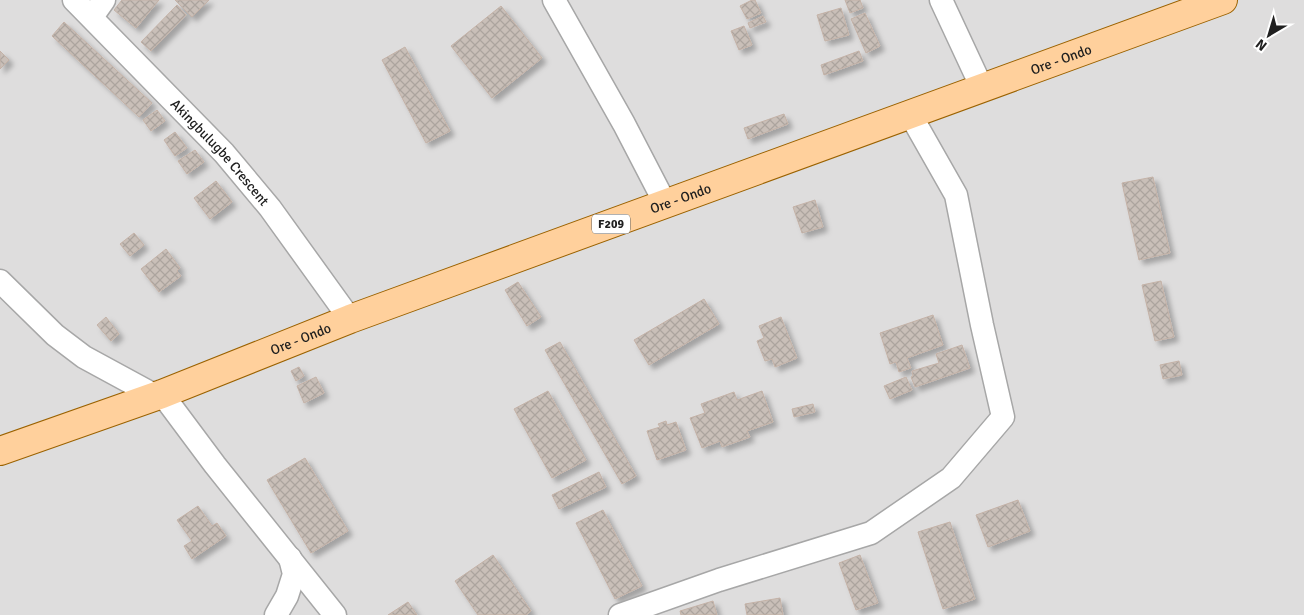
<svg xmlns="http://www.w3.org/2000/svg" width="1304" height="615" viewBox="0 0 1304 615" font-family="Signika,sans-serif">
	<defs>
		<pattern id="building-cross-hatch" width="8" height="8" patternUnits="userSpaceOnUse" patternTransform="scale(1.25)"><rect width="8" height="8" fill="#c9bfb8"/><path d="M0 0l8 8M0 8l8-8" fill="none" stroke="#aca49e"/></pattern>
		<filter id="shadow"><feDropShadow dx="4.5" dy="4.5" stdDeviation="2.5" flood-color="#0004"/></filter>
	</defs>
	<rect width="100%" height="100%" fill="#f1ede5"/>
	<path fill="#dedddd" d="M0 0H1304V615H0Z"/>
	<path fill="url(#building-cross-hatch)" stroke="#c4b2a7" filter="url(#shadow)" d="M122 0H159L136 28 114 10Z
		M175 0H209L192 17Z
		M752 0H755L761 13 747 19 740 6Z
		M845 0H860L863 8 850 13Z
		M177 5 186 15 151 51 141 42Z
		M501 6 542 58 492 98 451 46Z
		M841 8 849 35 825 41 817 15Z
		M865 13 880 46 866 53 851 19Z
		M763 16 766 22 750 28 748 23Z
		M64 22 152 103 139 117 52 36Z
		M744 26 752 45 739 50 731 31Z
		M405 47 450 131 426 143 382 60Z
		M0 51 9 60 0 69Z
		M859 51 863 61 824 75 821 65Z
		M157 110 165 121 151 131 143 120Z
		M784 114 788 124 748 139 744 128Z
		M175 132 187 148 175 156 164 140Z
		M195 150 204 162 187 174 178 161Z
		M1153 177 1170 253 1139 260 1122 183Z
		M216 181 232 202 210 219 194 198Z
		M815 200 823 227 802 233 793 207Z
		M134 233 144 245 130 256 120 244Z
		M166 249 180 268 177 271 181 276 159 292 141 269Z
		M1161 281 1174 337 1155 341 1142 285Z
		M518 282 541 317 527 326 505 290Z
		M704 299 719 324 649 365 634 340Z
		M933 315 943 345 907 358 911 368 899 372 896 362 890 364 880 333Z
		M106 317 119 334 111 341 97 325Z
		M781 317 797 358 775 367 772 359 765 361 757 341 764 338 759 326Z
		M560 342 636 476 622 484 545 350Z
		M962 345 970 368 915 387 911 377 913 376 912 371 939 363 936 354Z
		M1179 361 1182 375 1163 379 1160 365Z
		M299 367 304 376 296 381 291 371Z
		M316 377 324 393 304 403 297 386Z
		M906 377 912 390 890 399 884 386Z
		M548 391 586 460 552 478 514 409Z
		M762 391 773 422 747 431 750 437 722 447 720 441 702 448 690 418 705 413 701 404 734 392 737 400Z
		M813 404 815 412 794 417 792 409Z
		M666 421 667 425 676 422 686 450 657 460 647 431 660 427 658 424Z
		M305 458 348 531 311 553 267 480Z
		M599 472 606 487 559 509 552 495Z
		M1018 500 1030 531 988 547 976 515Z
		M198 506 212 526 217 523 226 536 192 559 184 546 192 541 177 520Z
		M603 510 642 586 615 599 576 523Z
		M950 522 975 599 943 609 918 532Z
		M493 555 531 611 526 615H478L455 581Z
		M860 555 878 603 856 610 839 563Z
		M780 598 783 615H747L745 604Z
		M713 601 717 615H681L680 611Z
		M408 602 417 615H388Z"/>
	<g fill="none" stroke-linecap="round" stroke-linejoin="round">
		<g stroke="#a7a7a7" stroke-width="25">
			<g id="minor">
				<path id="s1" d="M74 0 224 153 270 208 350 319"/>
				<path d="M554 0 624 124 666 205"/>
				<path d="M941 0 982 88"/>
				<path d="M92 17 104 0"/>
				<path d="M0 281 55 335 84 357 154 395"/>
				<path d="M162 394 215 465 335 615"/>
				<path d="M276 615 287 596 294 574 290 558"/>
				<path d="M620 615 719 580 871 533 951 478 1003 417 982 325 956 195 910 114"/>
			</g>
		</g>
		<g stroke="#9b6200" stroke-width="30">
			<g id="primary">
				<path id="s2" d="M0 451 162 394 350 319 1223 0"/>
			</g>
		</g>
		<use href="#minor" stroke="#fff" stroke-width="22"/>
		<use href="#primary" stroke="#ffd09c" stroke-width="28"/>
	</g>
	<g text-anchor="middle" stroke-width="4.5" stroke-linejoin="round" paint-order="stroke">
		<rect fill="#fff" stroke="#636363" stroke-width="1" x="592" y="214.5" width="38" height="19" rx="4"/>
		<g font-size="12" font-weight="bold" fill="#202020">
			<text x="611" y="228">F209</text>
		</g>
		<g font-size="14" fill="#202020" stroke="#fff">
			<text dy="5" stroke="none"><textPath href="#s2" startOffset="1131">Ore - Ondo</textPath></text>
			<text dy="5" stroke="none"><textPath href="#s1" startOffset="211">Akingbulugbe Crescent</textPath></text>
			<text dy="5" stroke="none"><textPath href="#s2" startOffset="726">Ore - Ondo</textPath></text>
			<text dy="5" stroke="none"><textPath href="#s2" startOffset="321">Ore - Ondo</textPath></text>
		</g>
	</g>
	<g transform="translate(1269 35) rotate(218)" stroke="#ffffff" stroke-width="4" paint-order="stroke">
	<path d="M0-4L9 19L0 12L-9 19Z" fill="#202020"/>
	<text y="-8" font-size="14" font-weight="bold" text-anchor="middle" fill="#202020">N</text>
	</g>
</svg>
